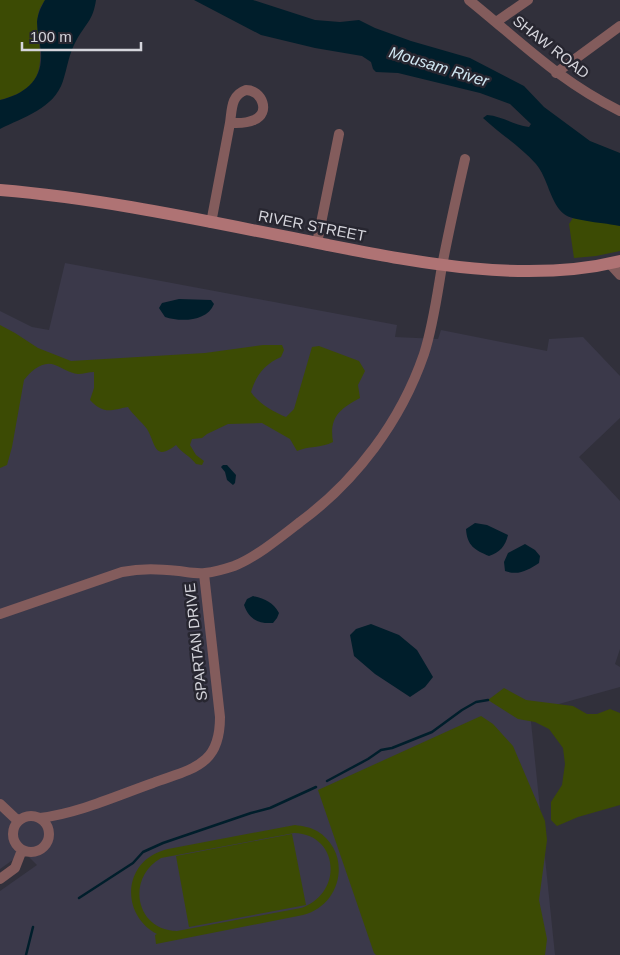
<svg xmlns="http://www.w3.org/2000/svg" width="620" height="955" viewBox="0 0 620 955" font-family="Arial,sans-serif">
	<rect width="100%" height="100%" fill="#31303b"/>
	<path fill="#3b394a" d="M65 263 397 325 395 337 438 339 441 330 547 351 549 339 583 337 620 376V418L579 457 620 501V649L615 664 620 667V687L530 712 555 955H0V891L37 865 24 852 0 869V311L32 327 49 330Z"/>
	<path fill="#3c4b04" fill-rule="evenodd" d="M0 0H45C43 3 40 7 39 11 36 21 38 32 39 42 44 77 33 91 0 100Z
		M573 218 608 223 620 226V251L596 256 574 258 569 224Z
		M0 325 15 333 38 348 71 361 205 353 263 345H282L284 350 281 357C265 364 256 375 251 392 258 403 273 412 286 417L294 409 312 347 319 346 359 361 365 371 358 385 360 398C339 409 329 418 333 442 321 448 308 446 297 451L290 439 262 423 228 424 207 434 202 438 192 439 190 445 196 455 204 461 202 465 196 464C190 456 182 453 176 445 154 462 156 444 147 429 141 421 133 415 128 407 111 410 104 415 90 400L94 388V372C89 372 83 374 78 374 69 373 63 368 55 365 43 360 31 371 24 380L12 447 7 465 0 468Z
		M504 688 526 700 573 706 587 714H597L610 709 620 713V805L578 817 557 826 551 820V802L562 785 565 764 563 748 549 729 535 722 518 719 488 700Z
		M481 716 493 724 513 746 545 821 547 840 539 900 547 939 545 955H376L374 953 318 790Z
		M295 825C302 826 310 827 317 831 352 852 343 905 303 915L156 944 155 935 157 934C119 914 123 859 168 849ZM294 833C339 834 344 893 301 908L177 931C135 930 126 878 161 858Z
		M292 834 306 905 189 927 176 856Z"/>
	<path fill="#001e2b" d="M45 0H96C93 21 85 24 76 41 69 53 67 69 63 81 54 109 23 117 0 129V100C25 94 43 80 41 52 40 42 37 32 37 22 38 13 41 7 45 0Z
		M194 0H253L315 20 340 22 359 20 375 28 411 41 470 58 524 86 544 107 590 141 620 153V226C607 223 572 221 564 214 550 203 548 178 536 164 520 146 500 134 483 118L487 115C502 116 513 125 529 127L531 124 510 104 480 93 398 73 376 72 373 69 371 62 362 56 315 48 261 35Z
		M179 299 211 300 214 304C207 322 180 322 165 317L159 308 162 303Z
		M223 465H227L236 475 235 483 233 485 227 480 225 472 221 467Z
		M475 523 487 525 508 535C505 547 500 552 489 556 475 550 467 546 466 529Z
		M525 544 535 550 540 556 539 563C528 570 519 576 505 571L504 562 508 553Z
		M253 596C265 599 273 602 279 613L277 618 273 623C258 624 249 619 244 605L247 599Z
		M371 624 399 635 417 650 433 677 425 687 410 697 375 674 354 656 350 635 356 629Z"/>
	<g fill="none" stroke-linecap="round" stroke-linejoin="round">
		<path stroke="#001e2b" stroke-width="2.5" d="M327 781 368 759 381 750 392 748 432 732 462 710 476 702 488 700
			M79 898 133 863 143 852 163 843 251 813 270 808 316 787
			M26 955 33 927"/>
		<path stroke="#835c5c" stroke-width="10" d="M469 0C520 41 560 82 620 111
			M496 22 528 0
			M556 73 620 26
			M246 90C262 90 271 113 254 120 246 124 238 123 230 123 232 109 231 95 246 90Z
			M211 223 230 123
			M317 243 339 134
			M610 264 620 275
			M0 614 122 572C142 568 159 569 179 571 187 572 197 574 205 573 214 572 225 569 234 566 255 558 282 536 300 522 356 481 401 421 424 354 433 326 437 296 442 266 449 230 457 194 465 159
			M0 804 18 821
			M13 834a18 18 0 1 1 36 0a18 18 0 1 1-36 0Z
			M40 818C79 813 116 796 153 783 170 776 192 772 206 759 218 748 220 732 220 717L204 574
			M0 879 15 868 22 850"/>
		<path stroke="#af7374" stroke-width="12" d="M0 190C110 199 219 224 328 245 420 263 527 284 620 261"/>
	</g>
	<g text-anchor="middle" stroke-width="5" stroke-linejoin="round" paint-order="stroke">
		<g font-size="15" fill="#d5d5dc" stroke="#272630">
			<text transform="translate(551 47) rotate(38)" y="5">SHAW ROAD</text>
			<text transform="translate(312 226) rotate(11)" y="5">RIVER STREET</text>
			<text transform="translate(196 642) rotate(-96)" y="5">SPARTAN DRIVE</text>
		</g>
		<g font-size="16" font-style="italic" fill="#d0e7f2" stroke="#272630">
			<text transform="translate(439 66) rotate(17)" y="6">Mousam River</text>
		</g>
	</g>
	<path d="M22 42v8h119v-8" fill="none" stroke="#d5d5dc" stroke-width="2.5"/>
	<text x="30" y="42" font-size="15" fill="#d5d5dc" stroke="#272630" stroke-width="4" paint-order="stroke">100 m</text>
</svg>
